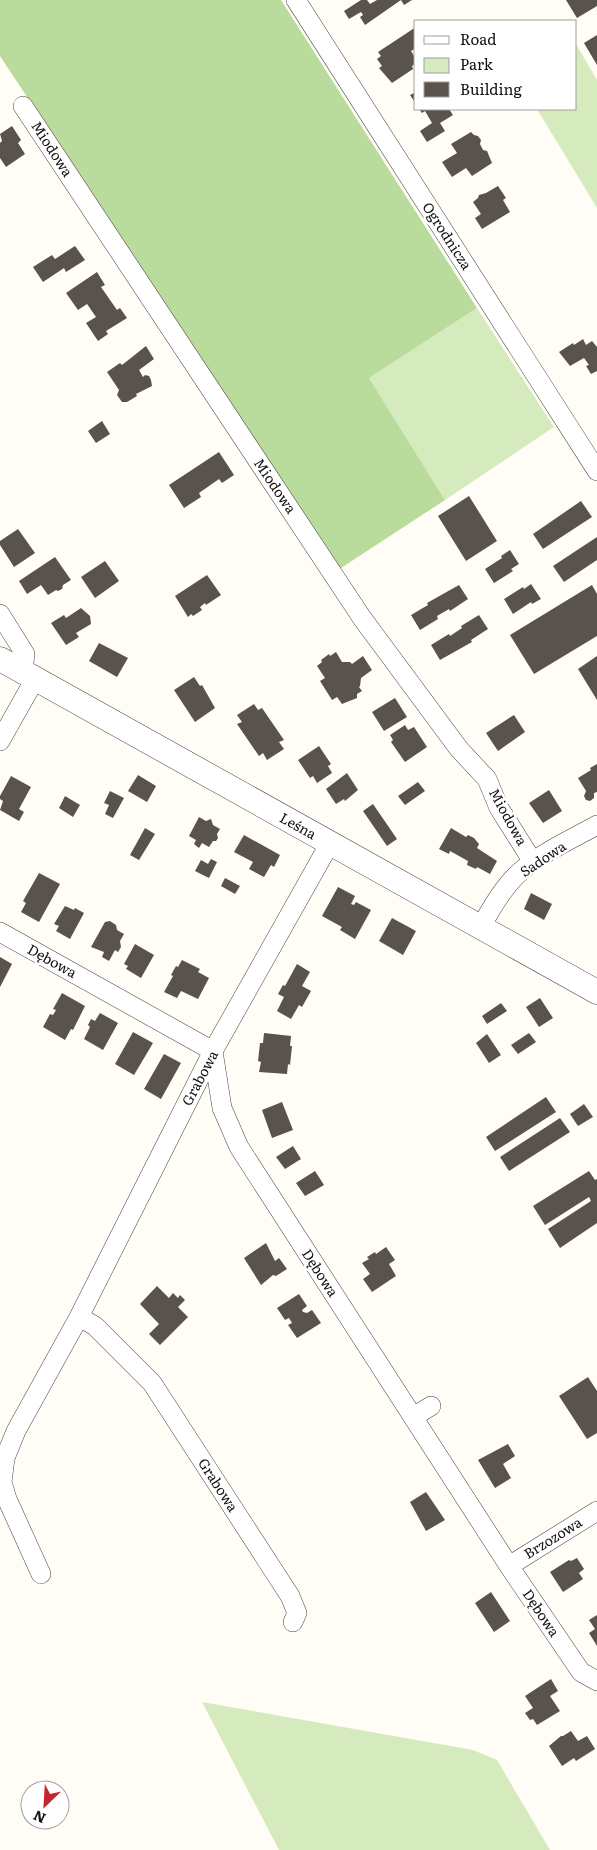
<svg xmlns="http://www.w3.org/2000/svg" width="597" height="1850" viewBox="0 0 597 1850" font-family="Literata,serif">
	<rect width="100%" height="100%" fill="#fffdf5"/>
	<path fill="#d5ebbd" d="M576 44 597 80V208L537 109H576Z
		M477 308 554 427 445 500 369 378Z
		M202 1702 473 1750 497 1760 550 1850H279Z"/>
	<path fill="#b9dc9c" d="M0 0H281L477 308 369 378 445 500 338 570 259 448 0 56Z"/>
	<path fill="#5a524d" d="M361 0H367L370 4 377 0H412L404 5 401 0 365 25 360 17 363 15 361 12 349 19 344 11Z
		M566 0H597V6L577 18Z
		M416 27V48L411 51 416 59V63L412 66 413 69 392 83 379 68 382 66 377 59 381 56 378 52Z
		M597 35V65L584 43Z
		M416 92V104L410 95Z
		M419 109H449L453 115 440 123 445 131 427 142 420 131 432 123 425 111 422 113Z
		M12 126 21 140 18 143 25 154 6 167 0 158V143L2 141 0 134Z
		M471 132 474 135 478 136 481 140 480 144 483 150 487 151 492 163 472 176 466 168 452 177 442 162 457 153 451 144Z
		M498 186 506 198 503 200 510 212 482 229 475 218 481 214 473 202 478 198 479 195 486 193Z
		M75 246 85 260 66 272 64 268 43 282 33 267 52 255 55 259Z
		M97 272 105 285 101 287 117 310 120 308 127 318 106 331 108 334 98 341 86 323 96 317 87 304 78 310 66 293Z
		M583 339 586 345 592 341 597 347V371L591 374 586 366 589 365 584 358 570 366 559 352 573 343 574 345Z
		M146 346 154 359 139 370 143 377 145 375 149 376 151 380 152 386 136 394 137 396 127 402H122L117 395 119 390 107 372 120 363 122 365Z
		M102 421 110 434 96 443 88 431Z
		M219 452 234 475 222 483 219 479 199 493 201 497 184 508 169 485Z
		M469 496 497 541 466 561 438 516Z
		M581 501 592 517 543 549 533 534Z
		M18 529 35 553 14 567 0 545V541Z
		M597 537V560L564 582 553 566Z
		M510 550 519 564 511 569 513 571 494 583 485 569 502 558 501 556Z
		M55 557 71 580 63 585 62 589 58 591 56 590 48 595 41 585 27 594 19 581Z
		M105 561 119 581 95 598 81 577Z
		M207 575 221 595 206 605 205 603 200 607 202 610 193 616 191 614 188 617 175 596Z
		M531 584 541 599 532 604 531 602 513 614 504 599 523 587 524 589Z
		M459 585 468 599 450 611 449 609 437 616 438 619 420 630 411 615 428 605 427 603Z
		M592 585 597 594V636L534 674 510 635Z
		M81 608 90 616 91 624 76 633 79 637 66 645 51 623 64 615 66 618Z
		M479 615 488 629 471 640 472 642 440 660 431 645 449 634 450 636 462 628 461 626Z
		M99 643 128 658 117 677 89 661Z
		M336 652 342 662H350L352 664 363 656 372 670 361 678 360 686 359 687 362 691 357 694V698L342 704 337 697 332 700 320 681 325 678 317 666 322 662 321 660 329 654 330 656Z
		M597 656V700L578 669Z
		M194 677 200 686 202 685 215 708 195 722 174 690Z
		M395 698 407 717 384 731 372 712Z
		M254 704 258 710 262 708 284 740 279 742 284 749 267 760 263 753 259 756 237 724 242 722 237 715Z
		M514 715 525 732 498 751 486 733Z
		M405 725 408 730 414 727 427 747 405 762 391 742 393 740 390 735Z
		M319 746 331 764 328 766 332 773 317 783 313 776 310 778 298 760Z
		M597 764V792L594 793V798L590 801 586 800 584 796 586 791 578 778 591 770 590 768Z
		M347 773 358 790 345 801 344 799 336 804 326 789Z
		M138 775 156 786 147 802 128 791Z
		M11 776 31 787 19 809 24 812 19 821 0 810 3 801 0 799V796Z
		M418 782 425 791 405 805 398 796Z
		M549 790 562 811 543 823 529 803Z
		M110 791 124 798 113 818 105 814 109 805 104 803Z
		M65 796 80 805 73 817 59 808Z
		M373 804 397 839 387 846 363 811Z
		M199 817 206 821 211 819 213 825 220 829 217 834 218 838 216 841H213L209 847 202 843 199 848 194 844 196 840 189 836Z
		M145 828 155 834 139 860 130 855Z
		M451 828 466 837 468 835 474 838 479 844 477 848 497 861 490 874 477 867 476 869 467 865 468 861 450 851 449 854 439 849Z
		M244 835 280 855 274 867 271 865 264 877 249 869 253 862 234 852Z
		M211 859 217 862 209 878 195 871 201 860 208 864Z
		M39 873 60 884 39 922 21 912 26 903 23 901Z
		M225 878 240 886 235 894 221 886Z
		M338 887 355 896 351 904 354 905 356 902 371 910 355 939 340 930 342 927 322 916Z
		M531 893 552 904 544 920 524 909Z
		M65 906 74 910 75 908 84 913 70 939 56 931 59 926 54 924Z
		M392 918 416 931 403 955 379 941Z
		M110 921 116 925 117 930 124 934 120 941 121 947 118 952 115 950 109 961 102 957 104 952 91 947 105 922Z
		M135 944 154 955 141 978 126 969 128 966 124 964Z
		M0 957 12 964 0 987Z
		M182 960 200 969 198 972 209 978 198 999 181 991 177 998 164 992 173 976 171 975 176 966 178 967Z
		M297 964 310 972 302 986 311 991 302 1007 299 1005 291 1019 277 1011 284 997 278 994 283 985 285 986Z
		M62 993 85 1006 73 1030 71 1029 65 1040 43 1027 50 1014 53 1015 56 1010 53 1009Z
		M540 998 553 1018 539 1027 526 1007Z
		M501 1003 507 1011 487 1024 482 1016Z
		M100 1013 118 1023 103 1050 84 1039 90 1027 88 1025 91 1019 95 1021Z
		M133 1032 153 1043 134 1075 115 1064Z
		M264 1033 291 1036 290 1046H292L290 1065 288 1064 287 1074 259 1072 261 1062 258 1061 260 1043H263Z
		M529 1033 536 1042 518 1054 511 1045Z
		M487 1034 501 1055 489 1063 476 1043Z
		M164 1054 181 1063 161 1099 144 1089Z
		M546 1097 556 1112 495 1151 486 1137Z
		M282 1102 293 1130 272 1138 262 1110Z
		M584 1104 593 1117 578 1126 570 1114Z
		M560 1118 570 1132 509 1171 500 1157Z
		M293 1146 301 1159 285 1169 276 1157Z
		M315 1171 324 1185 305 1196 296 1183Z
		M589 1171 595 1180 597 1179V1223L560 1248 548 1229 591 1201 589 1197 545 1225 533 1206Z
		M266 1243 275 1261 279 1258 287 1269 276 1276 273 1275 261 1285 244 1258Z
		M386 1247 395 1260 389 1264 396 1276 372 1292 363 1279 370 1274 362 1263 369 1259 367 1257 375 1252 376 1254Z
		M157 1286 169 1298 173 1293 178 1298 180 1295 185 1300 178 1307 188 1317 160 1345 149 1334 159 1324 140 1304Z
		M299 1294 307 1306 302 1310 303 1312 307 1313 312 1310 321 1323 297 1338 288 1325 292 1323 289 1318 285 1320 277 1308Z
		M588 1377 597 1391V1433L587 1439 559 1396Z
		M508 1444 515 1456 503 1464 511 1478 495 1488 478 1460Z
		M426 1492 445 1520 426 1531 410 1502Z
		M577 1558 584 1569 579 1573 583 1579 563 1592 550 1572 569 1560 571 1561Z
		M491 1592 510 1621 494 1632 475 1603Z
		M597 1615V1646L589 1633 595 1629 589 1620Z
		M551 1679 558 1691 550 1696 560 1711 537 1725 533 1719 530 1720 525 1713 533 1708 525 1696Z
		M571 1731 578 1741 587 1736 595 1749 576 1761 574 1758 562 1766 549 1746 561 1736H563Z"/>
	<g fill="none" stroke-linecap="round" stroke-linejoin="round">
		<g stroke="#444" stroke-width="20">
			<path id="minor" d="M296 0 597 471
				M23 106 362 618 459 749 487 779 499 808 533 862
				M0 614 25 654 24 662 20 670
				M0 741 35 679
				M481 927C490 910 506 884 521 871 543 852 572 839 597 825
				M0 932 213 1051 222 1108 239 1147 509 1566 581 1672 597 1681
				M79 1317 95 1326 152 1383 290 1596 297 1613 293 1622
				M413 1417 431 1406
				M509 1566 597 1511
				M41 1574 7 1499 2 1482 5 1458 16 1431 79 1317 213 1051 330 843"/>
		</g>
		<g stroke="#444" stroke-width="25">
			<path id="tertiary" d="M0 659 597 992"/>
		</g>
		<use href="#minor" stroke="#fff" stroke-width="19"/>
		<use href="#tertiary" stroke="#fff" stroke-width="24"/>
	</g>
	<g text-anchor="middle" stroke-width="5" stroke-linejoin="round" paint-order="stroke">
		<g font-size="14" fill="#111" stroke="#fff">
			<text transform="translate(52 149) rotate(57)" y="5">Miodowa</text>
			<text transform="translate(447 236) rotate(57)" y="5">Ogrodnicza</text>
			<text transform="translate(275 486) rotate(56)" y="5">Miodowa</text>
			<text transform="translate(508 817) rotate(61)" y="5">Miodowa</text>
			<text transform="translate(298 826) rotate(29)" y="5">Leśna</text>
			<text transform="translate(543 859) rotate(-34)" y="5">Sadowa</text>
			<text transform="translate(52 961) rotate(29)" y="5">Dębowa</text>
			<text transform="translate(200 1078) rotate(-62)" y="5">Grabowa</text>
			<text transform="translate(320 1273) rotate(57)" y="5">Dębowa</text>
			<text transform="translate(218 1485) rotate(57)" y="5">Grabowa</text>
			<text transform="translate(553 1538) rotate(-32)" y="5">Brzozowa</text>
			<text transform="translate(541 1613) rotate(56)" y="5">Dębowa</text>
		</g>
	</g>
	<rect x="414" y="20" width="162" height="90" fill="#ffffff" stroke="#a0a0a0"/>
	<rect x="424" y="36" width="25" height="8" fill="#ffffff" stroke="#a0a0a0"/>
	<text x="460" y="45" font-size="15" fill="#111111">Road</text>
	<rect x="424" y="58" width="25" height="15" fill="#d5ebbd" stroke="#a0a0a0"/>
	<text x="460" y="70" font-size="15" fill="#111111">Park</text>
	<rect x="424" y="82" width="25" height="15" fill="#5a524d" stroke="#a0a0a0"/>
	<text x="460" y="95" font-size="15" fill="#111111">Building</text>
	<g transform="translate(45 1805) rotate(205)"><circle r="24" fill="#ffffff" stroke="#a0a0a0"/>
	<path d="M0-4L9 19L0 12L-9 19Z" fill="#c4262e"/>
	<text y="-8" font-size="14" font-weight="bold" text-anchor="middle" fill="#111111">N</text>
	</g>
</svg>
